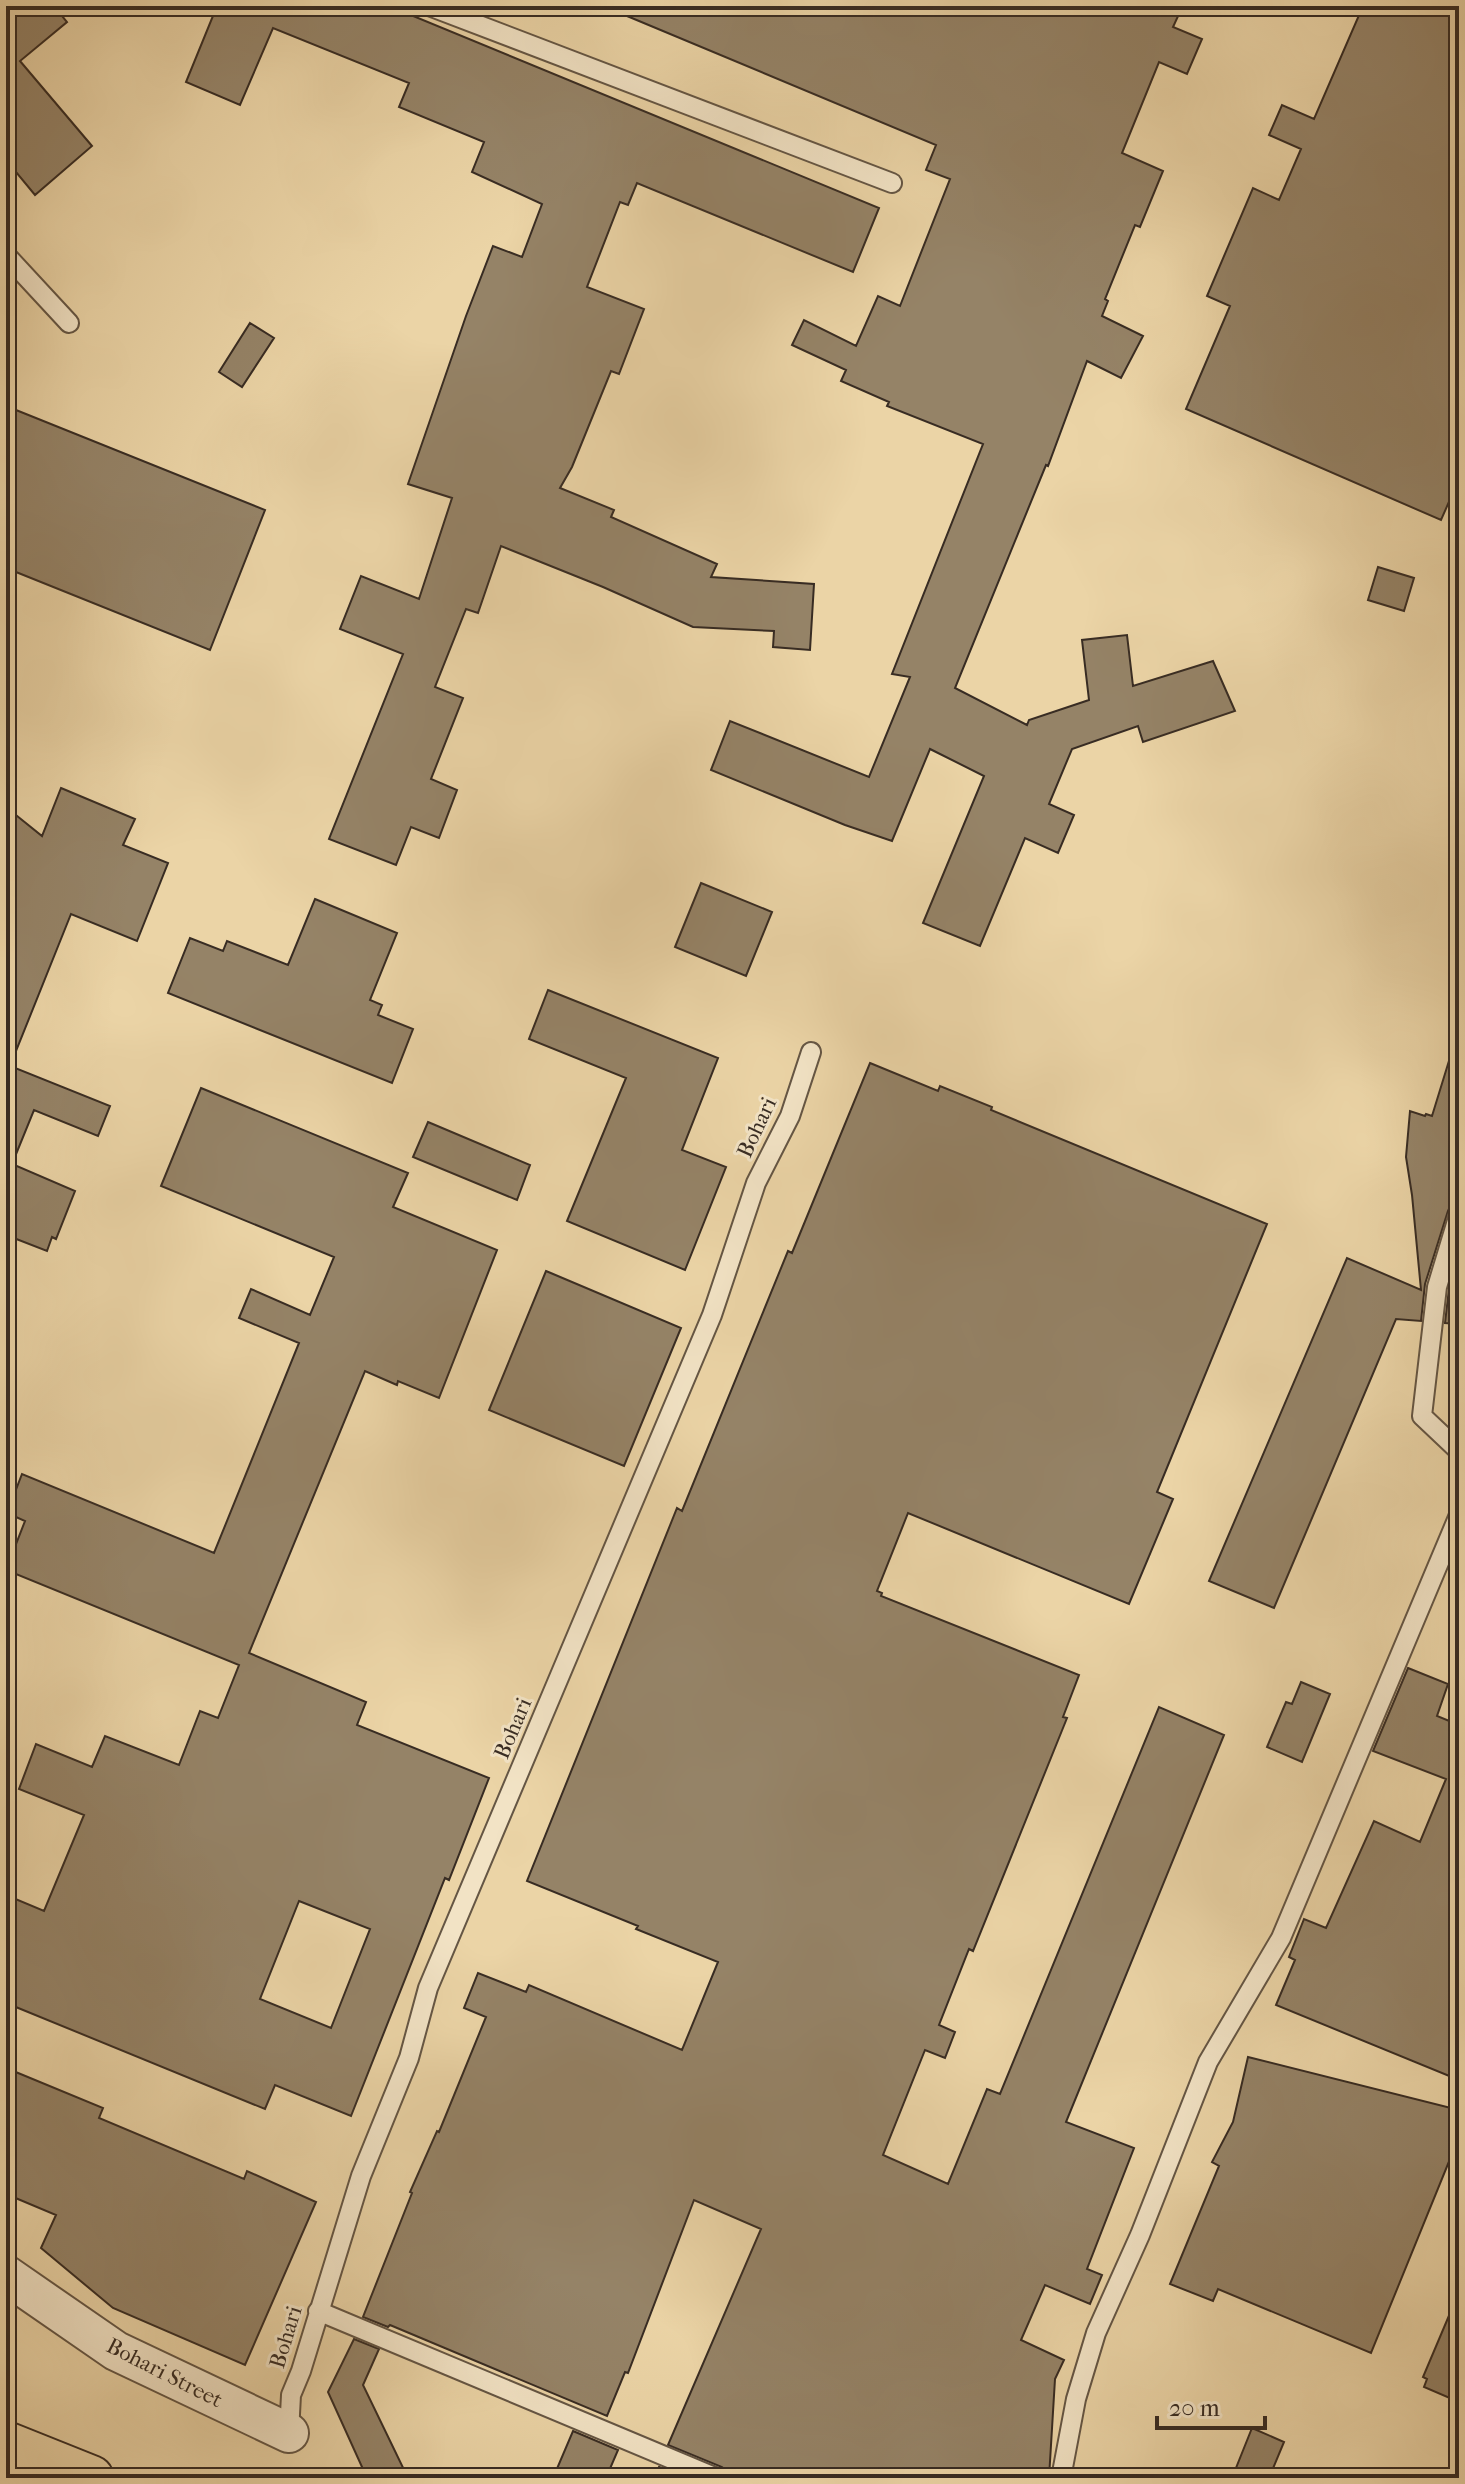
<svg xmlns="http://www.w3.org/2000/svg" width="1465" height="2484" viewBox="0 0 1465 2484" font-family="'IM FELL French Canon',serif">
	<rect width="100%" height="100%" fill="#ebd4a6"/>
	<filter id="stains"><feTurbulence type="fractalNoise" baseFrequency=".0025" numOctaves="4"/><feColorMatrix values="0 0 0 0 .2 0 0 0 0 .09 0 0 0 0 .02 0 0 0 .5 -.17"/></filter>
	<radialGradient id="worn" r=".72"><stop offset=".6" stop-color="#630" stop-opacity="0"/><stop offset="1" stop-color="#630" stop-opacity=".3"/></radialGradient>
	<path fill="#958367" stroke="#382c23" stroke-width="2" fill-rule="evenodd" d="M6 6H54L67 22 20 61 92 146 35 195 6 160Z
		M217 6H389L879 208 853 272 637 183 628 205 620 202 587 287 644 309 619 374 611 371 572 467 560 488 614 510 611 517 717 564 711 577 814 584 810 650 773 647 774 631 693 627 603 587 501 546 478 613 466 609 435 687 463 698 431 779 457 790 439 838 411 827 396 865 329 839 403 654 340 629 361 576 419 599 452 498 408 484 466 316 493 246 522 257 542 204 472 172 484 142 399 107 409 83 273 28 240 105 186 82Z
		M603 6H1160L1179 14 1173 27 1202 39 1187 74 1159 62 1122 153 1163 171 1140 227 1135 225 1105 299 1108 301 1102 316 1143 336 1121 378 1087 361 1048 466 1046 465 955 688 1027 725 1029 720 1089 700 1082 640 1127 635 1133 686 1213 661 1235 711 1143 742 1138 726 1072 749 1049 804 1074 815 1058 853 1025 838 980 946 923 923 984 776 930 749 892 841 845 825 711 770 730 721 869 777 910 677 892 674 983 444 887 406 889 402 841 381 846 370 792 345 804 320 856 346 878 296 900 306 950 179 926 170 936 145Z
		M1363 6H1459V479L1441 520 1186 409 1230 306 1207 296 1253 188 1279 200 1301 149 1269 135 1282 105 1314 119Z
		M250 323 274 338 242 387 219 372Z
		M6 406 265 510 210 650 6 568Z
		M1378 567 1414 578 1404 611 1368 600Z
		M61 788 135 819 123 845 168 863 137 941 71 914 10 1066 110 1106 98 1136 34 1110 12 1164 75 1191 56 1239 52 1237 47 1251 6 1235V909L13 892 6 886V807L42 836Z
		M701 883 772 912 746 976 675 947Z
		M315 899 397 933 370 1000 382 1005 378 1015 413 1029 392 1083 168 993 190 938 223 951 227 941 288 965Z
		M548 990 718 1058 682 1150 726 1167 685 1270 567 1221 626 1078 529 1039Z
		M1452 1051 1459 1052V1202L1451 1205 1448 1211 1425 1284 1421 1321 1396 1319 1274 1608 1209 1581 1347 1258 1421 1290 1412 1195 1406 1157 1410 1111 1425 1116 1426 1114 1432 1116Z
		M870 1063 938 1091 940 1086 992 1107 991 1110 1267 1224 1157 1492 1173 1499 1129 1604 908 1513 877 1591 882 1593 881 1596 1079 1675 1063 1717 1067 1718 973 1951 969 1949 939 2025 955 2032 945 2058 925 2050 883 2155 948 2184 987 2089 1000 2094 1159 1707 1224 1735 1066 2122 1134 2148 1087 2269 1102 2275 1090 2304 1045 2285 1021 2340 1064 2360 1055 2379 1049 2478H729L727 2471 722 2467 668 2445 761 2229 694 2200 628 2373 625 2372 607 2416 390 2325 388 2327 363 2317 412 2193 410 2192 437 2131 439 2132 486 2017 464 2008 478 1973 526 1992 529 1985 682 2050 718 1962 636 1929 638 1926 527 1881 677 1508 682 1511 788 1251 792 1253Z
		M201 1088 408 1173 393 1207 497 1250 439 1398 398 1381 397 1385 365 1371 249 1653 366 1702 357 1725 489 1778 449 1880 445 1878 351 2116 275 2085 265 2109 6 2003V1895L44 1911 84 1815 19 1789 36 1744 92 1767 105 1736 179 1765 200 1711 218 1718 239 1665 6 1570 25 1521 7 1513 22 1474 214 1553 299 1343 239 1318 251 1289 310 1315 334 1257 161 1186ZM299 1901 370 1929 331 2028 260 1999Z
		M428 1122 530 1165 517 1200 413 1157Z
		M1459 1256V1324L1445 1323 1449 1289Z
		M546 1271 681 1328 624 1466 489 1410Z
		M1408 1668 1448 1684 1437 1716 1459 1725V2080L1276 2005 1295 1960 1289 1957 1304 1919 1326 1928 1374 1821 1420 1842 1446 1779 1373 1751Z
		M1301 1682 1330 1694 1302 1762 1267 1747 1286 1702 1292 1704Z
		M1248 2057 1459 2110V2137L1371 2353 1218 2289 1213 2301 1170 2284 1219 2166 1212 2162 1233 2122Z
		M6 2068 103 2108 99 2118 244 2179 247 2171 316 2202 245 2365 113 2308 41 2248 56 2215 6 2194Z
		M1459 2292V2402L1424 2387 1427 2379 1423 2377Z
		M354 2339 379 2349 363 2385 408 2478H367L328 2392Z
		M1252 2428 1284 2442 1269 2478H1232Z
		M573 2431 618 2450 606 2478H553Z
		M659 2467 686 2478H654Z"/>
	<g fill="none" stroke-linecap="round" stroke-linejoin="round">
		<g stroke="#655644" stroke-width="22">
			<path id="lane" d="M429 6 892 183
				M6 255 69 323
				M1459 1214 1437 1287 1422 1416 1459 1451
				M318 2311 717 2478
				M289 2433 291 2395 301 2371 361 2176 409 2058 428 1988 712 1315 756 1183 790 1116 811 1052
				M1061 2478 1076 2399 1096 2333 1140 2235 1208 2062 1281 1938 1459 1515"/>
		</g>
		<g stroke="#655644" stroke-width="42">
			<path id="street" d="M6 2275 116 2351 289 2433"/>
		</g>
		<g stroke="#382c23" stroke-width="48">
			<path id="highway" d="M6 2444 91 2478"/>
		</g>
		<use href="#lane" stroke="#f2e3c5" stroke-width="18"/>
		<use href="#street" stroke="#f2e3c5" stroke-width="38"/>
		<use href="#highway" stroke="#ebd4a6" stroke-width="44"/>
	</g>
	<g text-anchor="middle" stroke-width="6" stroke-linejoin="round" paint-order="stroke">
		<g font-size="22" fill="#382c23" stroke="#f2e3c5">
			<text transform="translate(756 1127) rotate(-65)" y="8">Bohari</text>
			<text transform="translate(512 1728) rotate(-67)" y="8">Bohari</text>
			<text transform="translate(285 2337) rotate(-73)" y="8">Bohari</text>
			<text transform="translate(165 2372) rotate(27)" y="8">Bohari Street</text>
		</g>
	</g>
	<rect width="1465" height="2484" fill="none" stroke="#ebd4a6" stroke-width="32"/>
	<rect x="8" y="8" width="1449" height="2468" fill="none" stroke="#382c23" stroke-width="4"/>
	<rect x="16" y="16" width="1433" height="2452" fill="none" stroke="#382c23" stroke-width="2"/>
	<path d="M1157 2416v12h108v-12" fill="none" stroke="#382c23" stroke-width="4"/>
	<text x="1169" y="2416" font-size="24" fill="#382c23" stroke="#f2e3c5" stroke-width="6" paint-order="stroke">20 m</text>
	<rect width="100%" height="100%" filter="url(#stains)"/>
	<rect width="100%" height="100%" fill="url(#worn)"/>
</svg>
